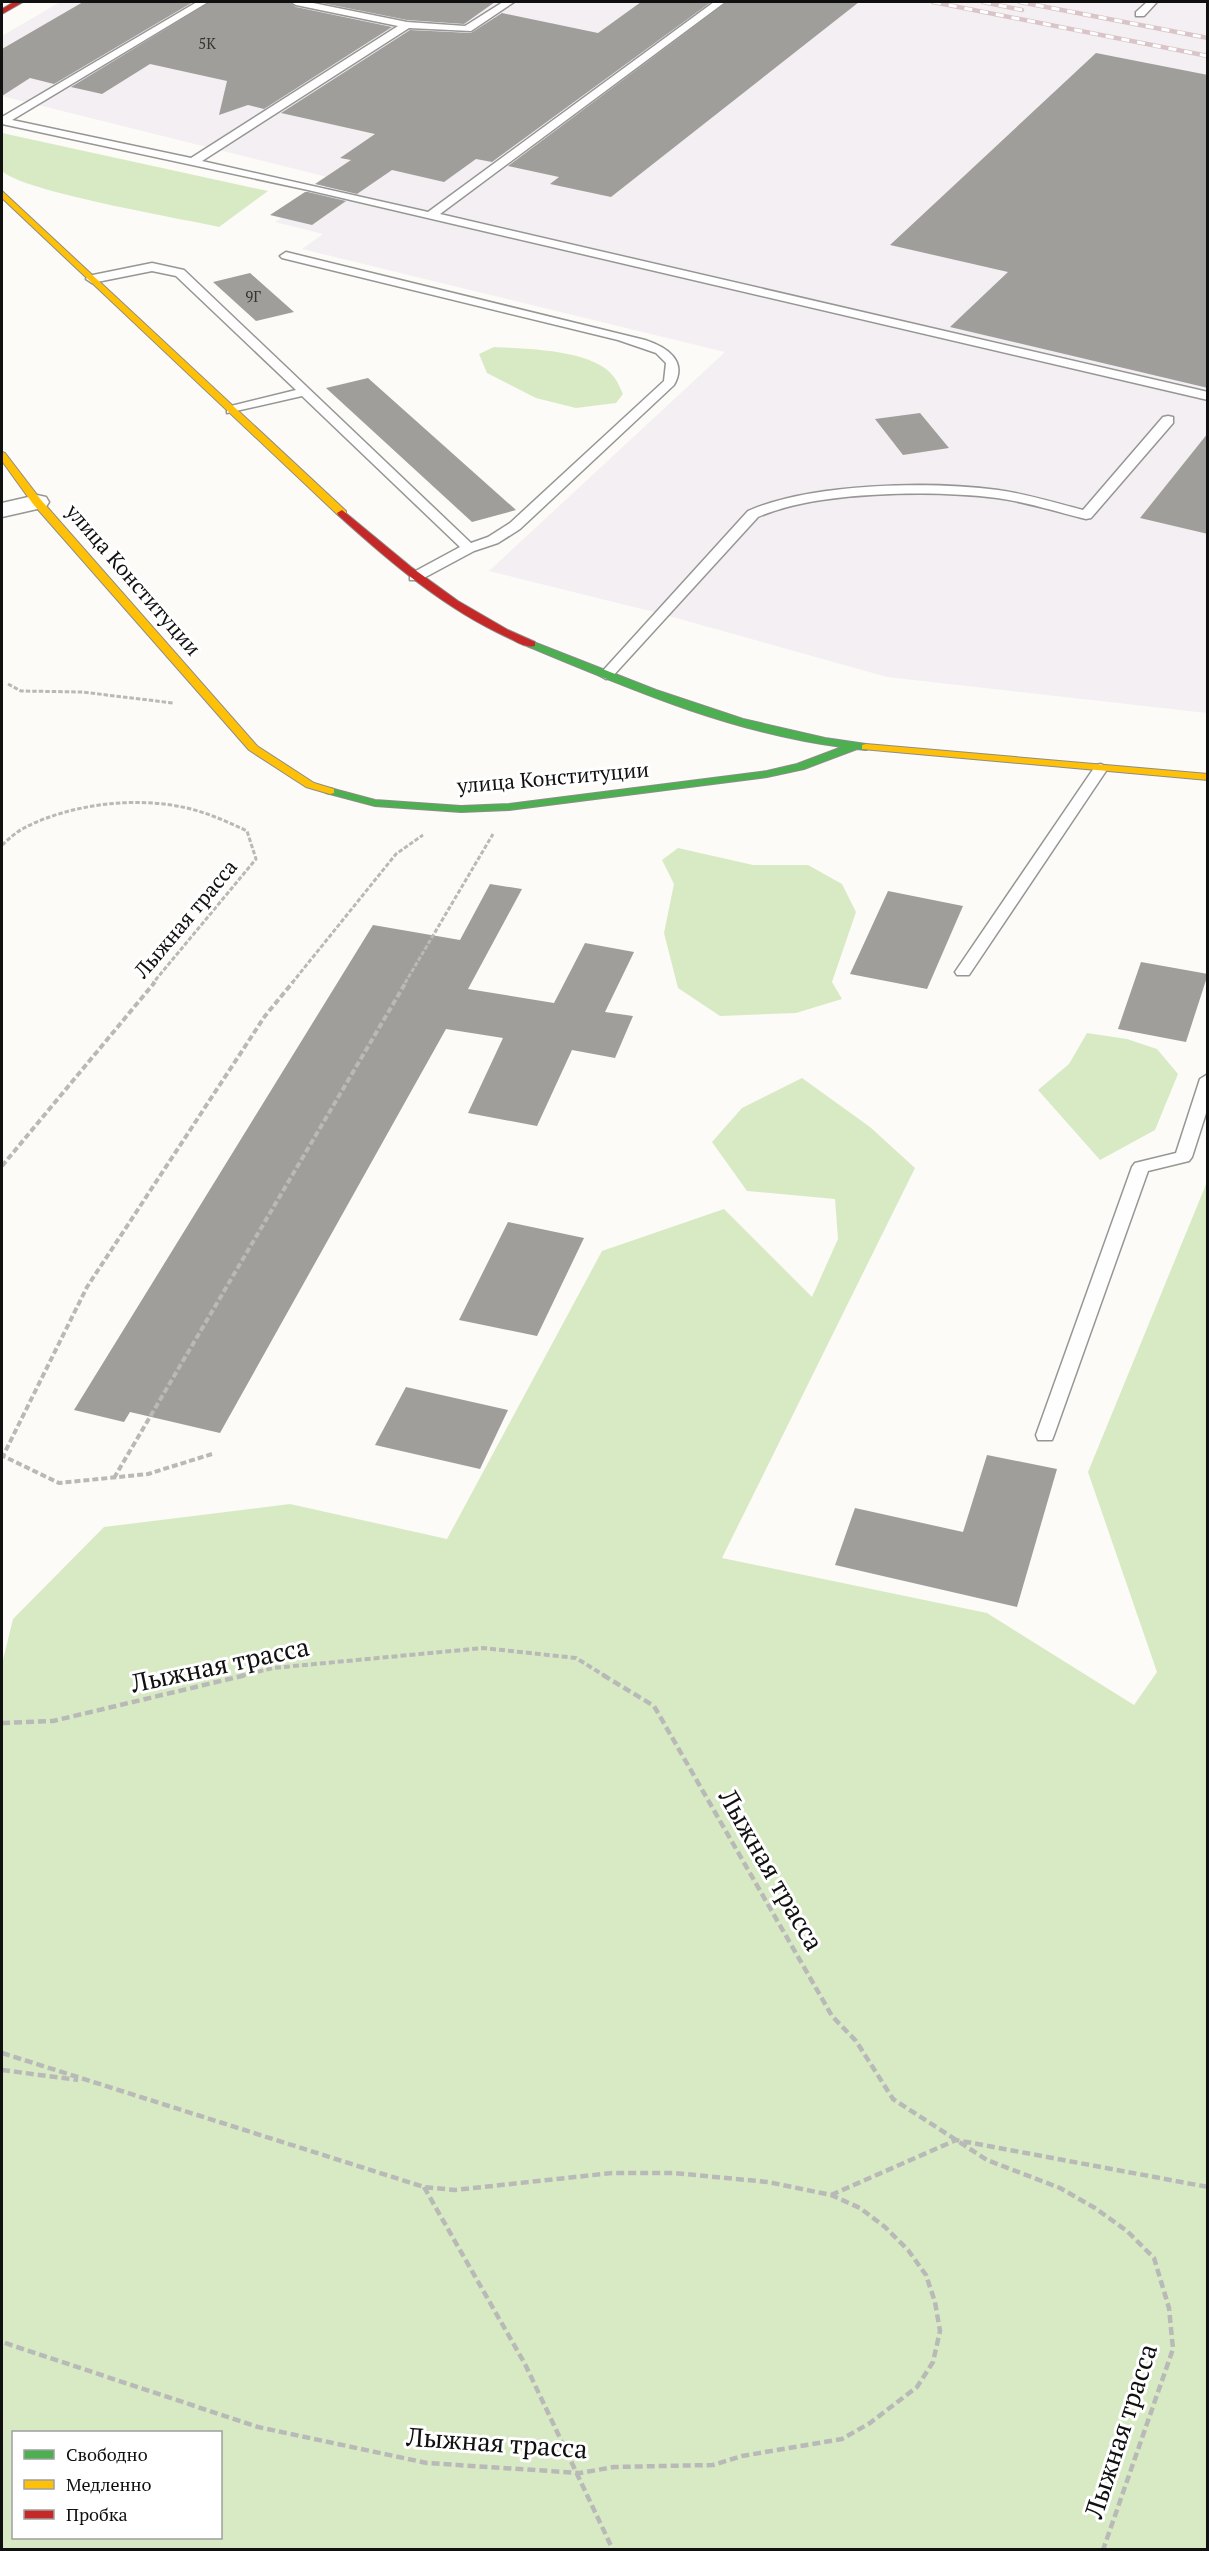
<svg xmlns="http://www.w3.org/2000/svg" width="1209" height="2551" viewBox="0 0 1209 2551" font-family="'PT Serif',serif">
	<rect width="100%" height="100%" fill="#fcfbf7"/>
	<path fill="#f4eff3" d="M60 2H1207V713L887 677 662 614 489 571 725 352 302 249 323 234 275 222 335 179 2 96V36Z"/>
	<path fill="#d8eac4" fill-rule="evenodd" d="M2 133 268 191 219 227C179 218 24 192 2 171Z
		M494 347C526 349 594 349 614 377 618 382 620 388 623 394L616 403 576 408 536 398 487 373 479 354Z
		M678 848 753 865H808L842 884 856 912 832 982 842 999 796 1013 720 1016 678 988 664 933 674 884 662 860Z
		M1087 1033 1127 1039 1157 1049 1178 1074 1155 1130 1100 1160 1038 1090 1069 1064Z
		M802 1078 870 1127 915 1168 722 1558 987 1613 1134 1705 1157 1672 1088 1472 1207 1182V2549H2V1664L13 1619 104 1527 290 1504 447 1539 602 1251 724 1209 812 1297 838 1239 835 1199 747 1191 712 1142 742 1108ZM220 2432V2538H14V2432Z"/>
	<path fill="#a09e9b" d="M83 2H193L54 84 30 78 2 96V49Z
		M210 2H289L296 7 392 27 264 109 248 105 219 115 227 81 150 64 102 94 71 87Z
		M317 2H495L464 24 407 20Z
		M641 2H711L492 162 476 159 444 182 392 170 357 194 315 184 351 160 340 158 375 134 281 113 410 30 471 33 502 13 598 33Z
		M727 2H859L611 197 550 184 559 177 508 166Z
		M1096 53 1208 75V388L950 327 1008 272 890 245Z
		M305 192H308L346 201 312 225 270 215Z
		M250 273 294 312 256 321 213 282Z
		M368 378 516 510 472 522 326 388Z
		M920 413 949 448 903 455 875 419Z
		M1208 433V534L1140 518Z
		M490 884 522 889 468 989 554 1003 585 943 634 952 605 1012 633 1016 615 1058 572 1050 537 1126 468 1113 503 1038 446 1029 220 1433 130 1412 124 1422 74 1410 373 925 460 940Z
		M888 891 963 906 927 989 850 974Z
		M1141 962 1208 974 1186 1042 1118 1029Z
		M508 1222 584 1238 537 1336 459 1320Z
		M406 1387 508 1410 480 1469 375 1445Z
		M987 1455 1057 1469 1017 1607 835 1565 855 1508 963 1532Z"/>
	<g fill="none" stroke-linecap="round" stroke-linejoin="round">
		<g stroke="#969694" stroke-width="3">
			<path id="lane" d="M197 2H208L12 120 191 158 398 26 296 5 291 2H308L407 22 465 26 503 2H514L471 31 409 28 202 161 428 212 714 2H725L440 214 1208 392V400L308 190 2 124V117Z
				M1147 2H1157L1144 16H1136V12Z
				M286 252 645 340C666 347 688 360 674 385L520 529 498 543 474 551 420 580H410V574L460 547 302 396 227 413V407L296 390 176 276 152 271 92 283 86 279 88 276 152 263 184 270 471 543 488 537 510 523 664 381 666 363 656 353 618 340 282 258 280 256Z
				M1168 416 1173 417V423L1091 518 1086 519C1057 512 1027 502 997 498 932 490 817 491 758 517L611 678 606 679 599 675 748 511C811 483 929 481 998 490 1027 494 1055 503 1083 510L1163 417Z
				M1101 764 1108 768 971 972 969 975H957L955 972 1096 765Z
				M1208 1074V1107L1192 1157 1189 1161 1148 1171 1054 1435 1052 1440H1038L1036 1435 1132 1167 1135 1163 1176 1153 1200 1079Z"/>
		</g>
		<g stroke="#969694" stroke-width="3">
			<path id="street" d="M37 495 46 497 49 502 46 507 2 517V503Z"/>
		</g>
		<g stroke="#8d8c8b" stroke-width="2">
			<path id="fast" d="M531 641 656 690 743 719 825 738 866 744 872 747 866 750 857 749 804 769 767 777 509 810 461 812 375 806 326 793 324 791 330 788 375 800 461 806 509 804 767 771 797 764 842 747C732 733 628 688 527 646L526 644Z"/>
		</g>
		<g stroke="#8d8c8b" stroke-width="2">
			<path id="slow" d="M2 191 346 511V515H338L2 198Z
				M2 452 5 453 41 500 257 746 314 783 334 789V793L330 794 306 787 249 750 33 504 2 461Z
				M866 744 1208 774V780L862 749V745Z"/>
		</g>
		<g stroke="#8d8c8b" stroke-width="2">
			<path id="jam" d="M14 2H23L2 14V9Z
				M342 510 411 567 458 601 508 630 535 642V646C526 648 517 642 509 638 445 609 390 562 338 515L337 513Z"/>
		</g>
		<path stroke="#b9b9b8" stroke-width="3" stroke-dasharray="4.5 2" stroke-linecap="butt" d="M8 684 21 691 82 692 173 703
			M2 845C9 839 16 832 24 828 70 804 136 796 187 808 208 813 228 822 247 831L256 859 153 983
			M292 983 396 854 423 835
			M405 983 493 834"/>
		<path stroke="#b9b9b8" stroke-width="4" stroke-dasharray="6 3" stroke-linecap="butt" d="M2 1166 155 982
			M212 1454 148 1474 59 1483 3 1456 87 1287 265 1016 293 982
			M114 1478 406 982
			M240 1676 273 1668 483 1648 576 1658 605 1676"/>
		<path stroke="#b9b9b8" stroke-width="4.5" stroke-dasharray="8 4" stroke-linecap="butt" d="M603 1675 654 1706 832 2016 856 2041 893 2099 987 2160 1060 2188 1095 2208 1127 2231 1154 2258 1169 2308 1173 2349 1103 2550
			M2 1723 53 1721 246 1675
			M2 2053 424 2187 455 2190 612 2173H674L768 2182 831 2195 860 2208 885 2227 908 2250 926 2275 935 2302 940 2331 933 2362 917 2387 870 2423 842 2439 742 2456 713 2465 614 2467 580 2473 427 2463 258 2427 2 2342
			M2 2070 78 2080
			M424 2187 525 2364 613 2550
			M831 2195 956 2140 1208 2187"/>
		<use href="#lane" fill="#fffefe" fill-rule="evenodd"/>
		<use href="#street" fill="#fffefe" fill-rule="evenodd"/>
		<use href="#fast" fill="#4caf50" fill-rule="evenodd"/>
		<use href="#slow" fill="#ffc107" fill-rule="evenodd"/>
		<use href="#jam" fill="#c62828" fill-rule="evenodd"/>
		<g stroke="#d9c5c7" stroke-width="4.5">
			<path id="rail" d="M933 2 1208 56
				M983 2 1022 10
				M1020 2 1208 38"/>
		</g>
		<use href="#rail" stroke="#fff" stroke-width="3" stroke-dasharray="8" stroke-linecap="butt"/>
	</g>
	<g text-anchor="middle" stroke-width="6" stroke-linejoin="round" paint-order="stroke">
		<g font-size="15" fill="#343433">
			<text x="207" y="49">5К</text>
			<text x="253" y="302">9Г</text>
		</g>
		<g font-size="21" fill="#101010" stroke="#fff">
			<text transform="translate(133 580) rotate(49)" y="7">улица Конституции</text>
			<text transform="translate(553 778) rotate(-5)" y="7">улица Конституции</text>
			<text transform="translate(186 919) rotate(-50)" y="7">Лыжная трасса</text>
		</g>
		<g font-size="26" fill="#101010" stroke="#fff">
			<text transform="translate(220 1665) rotate(-12)" y="9">Лыжная трасса</text>
			<text transform="translate(771 1870) rotate(60)" y="9">Лыжная трасса</text>
			<text transform="translate(1121 2431) rotate(-72)" y="9">Лыжная трасса</text>
			<text transform="translate(497 2443) rotate(4)" y="9">Лыжная трасса</text>
		</g>
	</g>
	<rect width="1209" height="2551" fill="none" stroke="#101010" stroke-width="6"/>
	<rect x="12" y="2431" width="210" height="108" fill="#ffffff" stroke="#9f9f9f" stroke-width="1.5"/>
	<rect x="24" y="2450" width="30" height="9" fill="#4caf50" stroke="#9f9f9f" stroke-width="1.5"/>
	<text x="66" y="2461" font-size="18" fill="#101010">Свободно</text>
	<rect x="24" y="2480" width="30" height="9" fill="#ffc107" stroke="#9f9f9f" stroke-width="1.5"/>
	<text x="66" y="2491" font-size="18" fill="#101010">Медленно</text>
	<rect x="24" y="2510" width="30" height="9" fill="#c62828" stroke="#9f9f9f" stroke-width="1.5"/>
	<text x="66" y="2521" font-size="18" fill="#101010">Пробка</text>
</svg>
